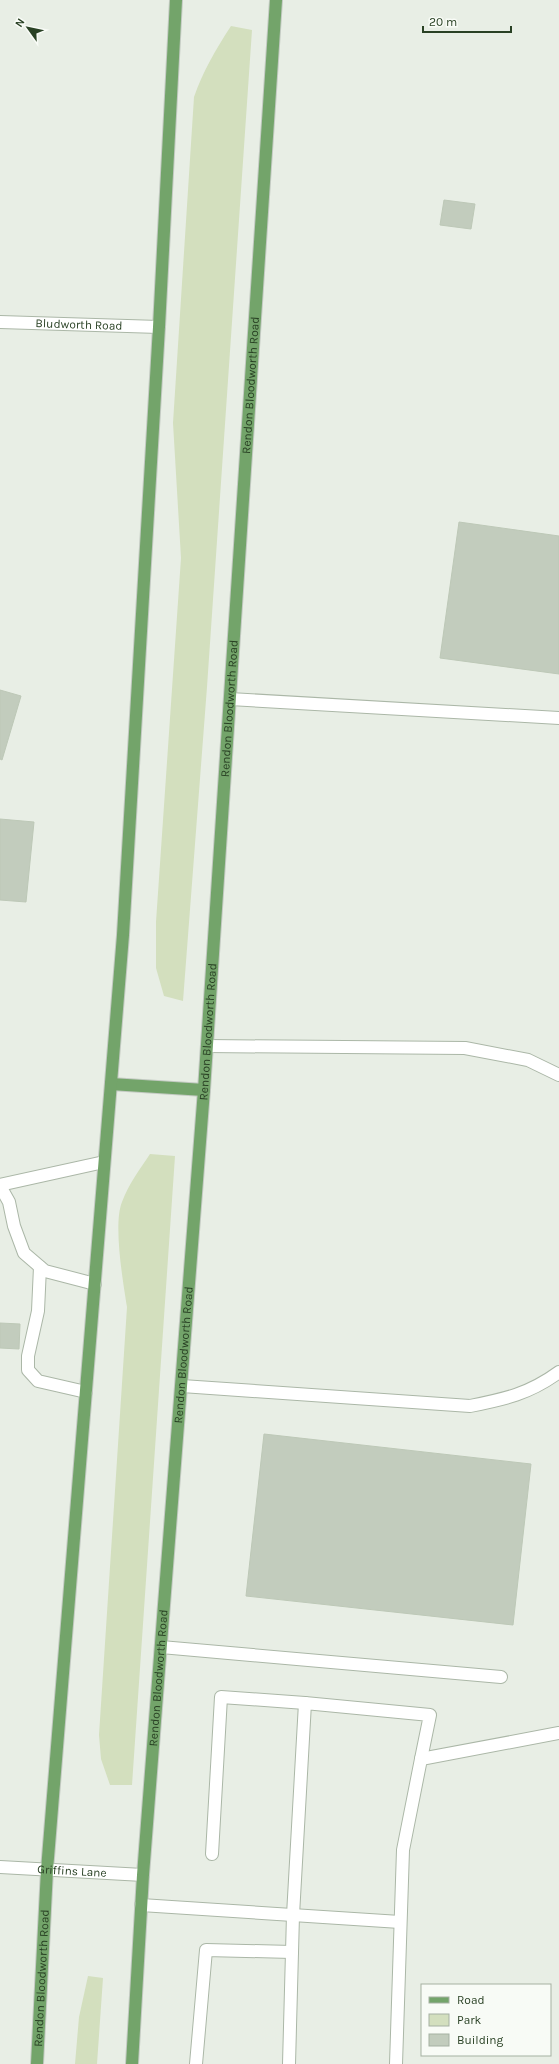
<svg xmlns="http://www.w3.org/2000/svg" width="559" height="2064" viewBox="0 0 559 2064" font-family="Karla,sans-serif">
	<rect width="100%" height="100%" fill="#e8eee5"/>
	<path fill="#d3dfbe" d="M231 26 252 30 207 687 183 1001 164 996 156 968V922L181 558 173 423 194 97C203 71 216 49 231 26Z
		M150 1154 175 1156 132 1785H110L101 1759 99 1735 127 1307C123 1282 113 1224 122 1202 128 1185 140 1169 150 1154Z
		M88 1976 103 1978 97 2064H75L79 2017Z"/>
	<path fill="#c2ccbd" stroke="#bdc8b7" d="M444 200 475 204 471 229 440 225Z
		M459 522 559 536V674L440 658Z
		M0 690 21 696 2 760 0 759Z
		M0 819 34 822 26 902 0 900Z
		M0 1323 20 1324 19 1349 0 1348Z
		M264 1434 531 1464 513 1625 246 1596Z"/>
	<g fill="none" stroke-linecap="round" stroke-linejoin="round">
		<g stroke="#abb7a7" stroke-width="14">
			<g id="minor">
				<path id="s1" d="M0 322 159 327"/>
				<path d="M230 699 559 718"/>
				<path d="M207 1046 465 1048 528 1060 559 1075"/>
				<path d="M0 1185 104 1162"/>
				<path d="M0 1186 9 1202 14 1226 24 1253 45 1271 95 1284"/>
				<path d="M40 1267 38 1311 28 1356V1370L38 1381 86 1392"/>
				<path d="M182 1386 470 1406C505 1399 529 1394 559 1372"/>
				<path d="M161 1647 501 1677"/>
				<path d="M212 1854 221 1697 305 1703"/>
				<path id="s2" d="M0 1867 143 1875"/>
				<path d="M141 1905 400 1922"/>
				<path d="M196 2064 206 1950 292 1952"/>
				<path d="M289 2064 293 1915 305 1703 430 1715 421 1759"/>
				<path d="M396 2064 403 1850 421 1759 559 1733"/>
			</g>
		</g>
		<g stroke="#c3cac2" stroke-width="14">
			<g id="major">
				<path d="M111 1084 204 1090"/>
				<path id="s3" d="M37 2064 47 1870 123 935 159 327 176 0"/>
				<path id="s4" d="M132 2064 143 1875 204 1090 276 0"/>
			</g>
		</g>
		<use href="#minor" stroke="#fff" stroke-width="12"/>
		<use href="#major" stroke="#73a46a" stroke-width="12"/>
	</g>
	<g text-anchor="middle" stroke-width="4" stroke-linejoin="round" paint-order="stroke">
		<g font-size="12" fill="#294124" stroke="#f8fbf6">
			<text dy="4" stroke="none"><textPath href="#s1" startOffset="79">Bludworth Road</textPath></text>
			<text dy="4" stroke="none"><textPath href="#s4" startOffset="1683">Rendon Bloodworth Road</textPath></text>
			<text dy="4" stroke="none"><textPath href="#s4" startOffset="1359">Rendon Bloodworth Road</textPath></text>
			<text dy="4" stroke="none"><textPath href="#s4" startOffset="1035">Rendon Bloodworth Road</textPath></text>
			<text dy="4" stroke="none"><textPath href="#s4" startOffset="711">Rendon Bloodworth Road</textPath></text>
			<text dy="4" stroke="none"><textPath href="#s4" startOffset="387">Rendon Bloodworth Road</textPath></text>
			<text dy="4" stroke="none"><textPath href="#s2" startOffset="72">Griffins Lane</textPath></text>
			<text dy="4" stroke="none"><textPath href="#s3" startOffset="86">Rendon Bloodworth Road</textPath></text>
		</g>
	</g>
	<rect x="421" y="1984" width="130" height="72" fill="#f8fbf6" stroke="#a5b1a2"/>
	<rect x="429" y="1997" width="20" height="6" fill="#73a46a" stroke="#a5b1a2"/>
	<text x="457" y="2004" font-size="12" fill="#294124">Road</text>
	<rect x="429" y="2014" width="20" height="12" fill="#d3dfbe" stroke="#a5b1a2"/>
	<text x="457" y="2024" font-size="12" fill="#294124">Park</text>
	<rect x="429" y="2034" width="20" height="12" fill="#c2ccbd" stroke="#a5b1a2"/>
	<text x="457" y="2044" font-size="12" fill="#294124">Building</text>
	<g transform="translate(28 28) rotate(303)" stroke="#f8fbf6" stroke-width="3" paint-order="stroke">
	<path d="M0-3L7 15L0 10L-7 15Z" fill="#294124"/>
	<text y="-6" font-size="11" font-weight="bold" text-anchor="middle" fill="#294124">N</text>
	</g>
	<path d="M423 26v6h88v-6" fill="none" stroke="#294124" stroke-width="2"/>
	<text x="429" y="26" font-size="12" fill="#294124" stroke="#f8fbf6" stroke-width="3" paint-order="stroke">20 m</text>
</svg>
